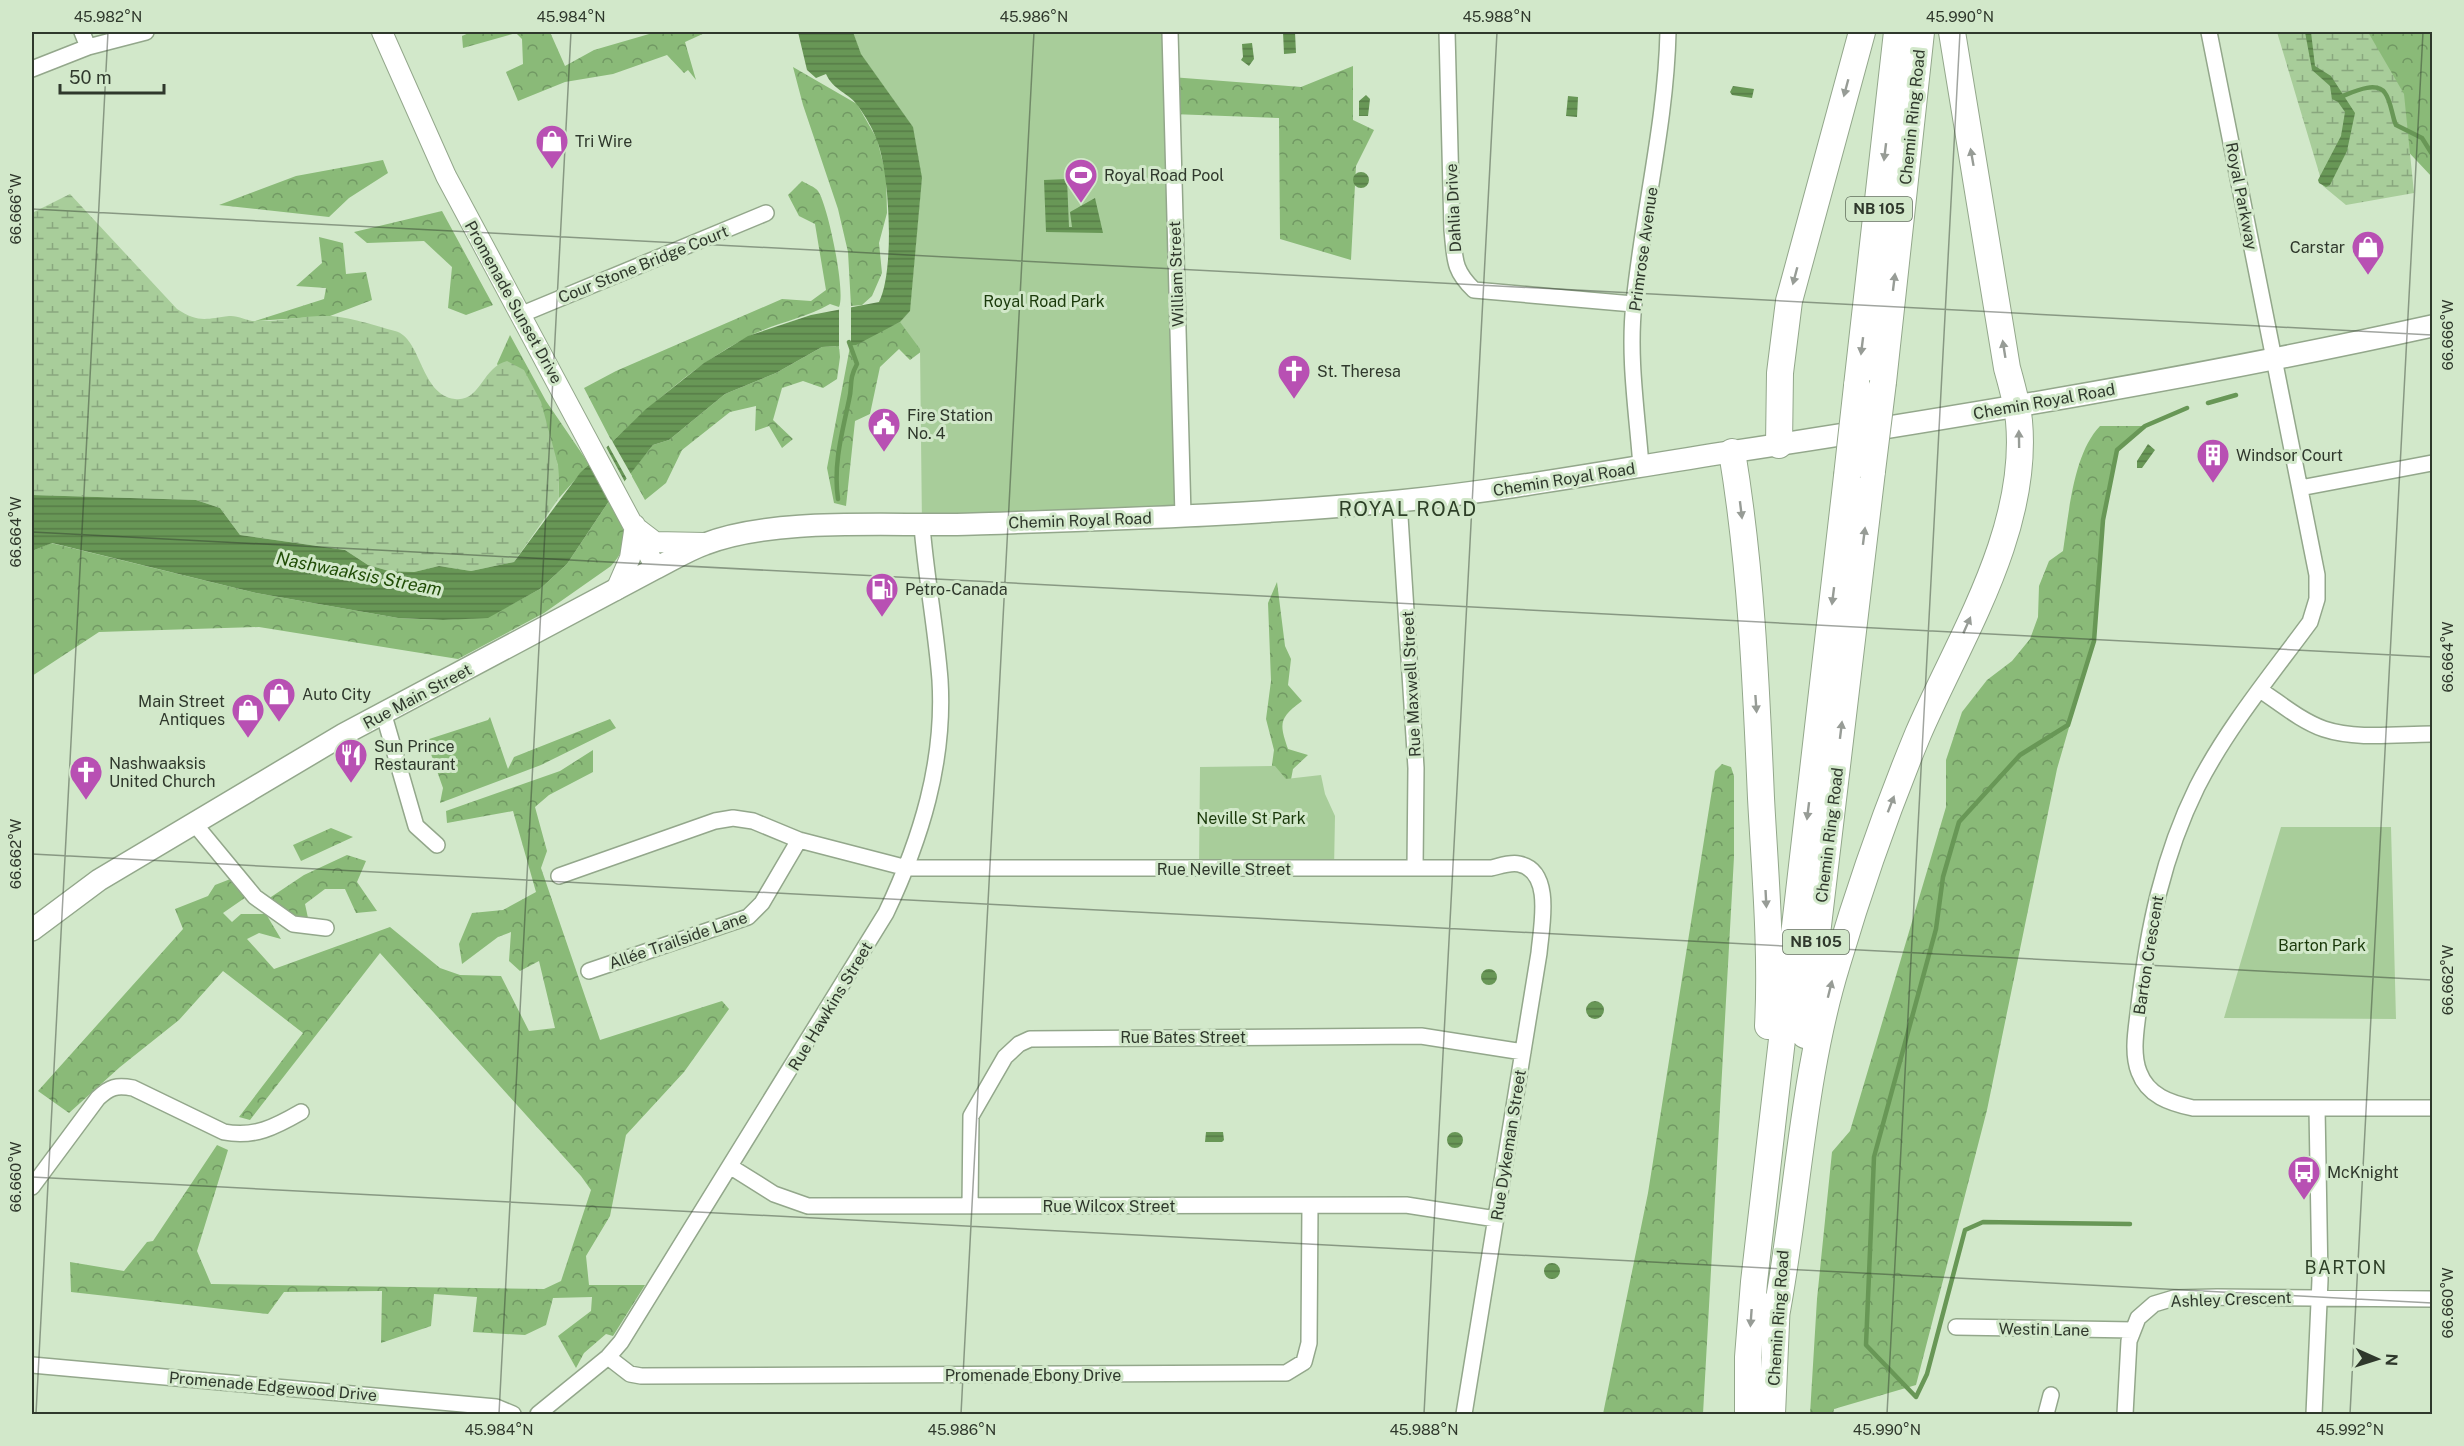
<svg xmlns="http://www.w3.org/2000/svg" width="2464" height="1446" viewBox="0 0 2464 1446" font-family="'Public Sans',sans-serif">
	<defs>
		<pattern id="forest-crowns" width="20" height="18" patternUnits="userSpaceOnUse" patternTransform="scale(1.5)"><rect width="20" height="18" fill="#8aba78"/><path d="M2 6a3 3 0 1 1 6 0M12 15a3 3 0 1 1 6 0" fill="none" stroke="#719863"/></pattern>
		<pattern id="wetland-marsh" width="20" height="14" patternUnits="userSpaceOnUse" patternTransform="scale(1.5)"><rect width="20" height="14" fill="#a8cd9a"/><path d="M1 5h8M5 5V1M11 12h8M15 12V8" fill="none" stroke="#89a77e"/></pattern>
		<pattern id="water-rules" width="6" height="5" patternUnits="userSpaceOnUse" patternTransform="scale(1.5)"><rect width="6" height="5" fill="#689756"/><path d="M0 2.5h6" fill="none" stroke="#567c47"/></pattern>
	</defs>
	<rect width="100%" height="100%" fill="#d2e8ca"/>
	<path fill="url(#forest-crowns)" d="M471 32H550L565 66 594 50 656 32H707L685 42 696 80 688 70 684 73 667 55 613 74 565 82 518 101 506 72 523 64 522 39 516 33 463 48 462 36Z
		M853 32H915L905 47 970 146 939 310 926 348 910 360 899 349 880 367 870 414 855 421 846 506 834 503 827 468 849 352 851 345 900 322 910 311 922 179 913 127 861 54Z
		M2311 32H2432V177L2384 126Z
		M1353 66V120L1374 130 1356 166 1351 260 1280 239 1279 118 1172 114 1171 77 1301 87Z
		M793 67 857 104 877 139 886 175 887 213 879 243 882 273 872 296 862 305 851 306 848 252 838 209 803 105Z
		M383 160 388 173 349 198 329 217 219 205 296 176Z
		M802 181C807 184 815 187 818 191 828 205 846 293 839 307L830 304C804 319 773 323 746 338 696 364 653 403 612 442L584 388 616 371 782 299 811 301 826 290 815 224 799 216 788 195Z
		M442 211 493 305 466 315 448 308 452 267 424 241 367 243 354 232Z
		M319 237 343 243 346 274 366 272 372 300 330 316 255 321 324 299 326 288 296 286 322 263Z
		M510 335 546 401 589 464 559 498 558 465 497 364Z
		M839 346 840 357 837 379 823 388 803 381 782 388 773 420 793 439 782 448 769 426 755 431 756 406 730 412 682 450 666 483 645 500 630 473 653 445 669 440 725 394 776 373 822 347Z
		M2100 426H2145L2117 451 2103 520 2094 641 2057 769 1987 1110 1916 1385 1834 1409 1833 1414H1810L1817 1299 1832 1152 1850 1131 1946 807V760L1962 712 1987 680 2012 661 2030 639 2038 617 2039 586 2049 561 2063 551C2069 513 2073 454 2100 426Z
		M609 501C624 528 634 540 611 566L544 613 458 659 259 627 99 632 32 676V551L51 543 256 593 398 618 443 620 488 617 540 589 567 564Z
		M1277 582 1285 646 1291 659 1288 685 1302 701C1279 718 1279 723 1288 749L1308 755 1293 769 1289 790 1271 772 1274 750 1266 719 1271 681 1268 603Z
		M490 717 508 769 514 757 610 719 616 728 541 765 440 803 443 788 426 740 488 720Z
		M593 750V772L549 795 535 807 547 851 541 868 600 1040 722 1001 729 1009 684 1072 626 1135 610 1216 586 1256 589 1285H645L613 1336 606 1334 584 1353 576 1368 558 1336 591 1311 592 1297 553 1298 546 1325 525 1335 473 1332 477 1297 434 1294 431 1326 381 1343 382 1291 284 1292 268 1314 71 1292 70 1262 124 1271 147 1242 153 1241 217 1145 228 1150 197 1251 211 1284 544 1289 561 1281 591 1190 581 1176 380 953 250 1120 239 1117 303 1033 223 971 179 1020 120 1067 69 1113 38 1091 183 929 175 909 208 896 215 885 233 878 249 895 223 913 232 922 241 914H266L281 939 259 933 247 939 274 969 390 927 440 968 460 975 501 976 529 1031 555 1028 539 961 520 971 509 961 511 932 498 937 462 964 459 944 472 913 503 910 536 892 513 811 447 823 446 811 560 771Z
		M1722 764 1731 767 1734 776V857L1703 1414H1603L1648 1193 1715 771Z
		M331 828 353 837 301 861 293 845Z
		M347 855 366 861 357 882 377 911 356 913 345 889H325L305 904 308 918 290 917 268 899 304 875Z"/>
	<path fill="url(#wetland-marsh)" d="M2277 32H2368L2404 94 2414 193 2346 205 2323 186Z
		M70 194 177 309C198 323 206 319 229 316 237 315 247 321 255 321 280 322 304 315 328 316 347 316 376 326 395 331 422 338 420 395 455 399 481 402 482 367 507 361L524 370 541 402 558 465 559 498 514 562 471 571 439 566 414 572 389 571 368 565 345 550 240 535 220 508 196 500 32 495V213Z"/>
	<path fill="#a8cd9a" d="M853 32H1170L1183 516 922 526 920 349 900 322 910 311 922 178 913 127 861 54Z
		M1275 766 1286 779 1321 775 1325 794 1335 816 1334 869H1199L1200 767Z
		M2281 827H2391L2396 1019 2224 1018Z"/>
	<path fill="url(#water-rules)" d="M798 32H853L861 54 913 127 922 178 910 311 900 322 856 345 822 347 776 373 725 394 669 440 653 445 609 501 567 564 540 589 488 618 443 620 398 618 256 593 52 543 32 551V495L196 500 220 508 240 535 345 550 368 565 389 571 414 572 439 566 471 571 514 562 580 473 646 409 704 363 748 336 811 315 879 302C895 271 890 170 876 138 872 127 865 116 858 106 849 93 833 90 826 74L816 78 807 70Z
		M1283 32H1295L1296 53 1284 54Z
		M2305 32H2311L2315 66 2331 76 2355 113 2347 151 2330 185 2326 187 2319 183 2318 180 2341 136 2345 112 2338 102 2332 99 2330 86 2312 70Z
		M1252 43 1254 59 1249 66 1241 60 1243 57 1242 44Z
		M1733 86 1754 89 1752 98 1732 95 1730 92Z
		M1366 95 1370 99 1368 116H1359V101Z
		M1568 96 1578 97 1577 117 1566 116Z
		M1353 180a8 8 0 1 1 16 0a8 8 0 1 1-16 0Z
		M1067 179 1069 227H1072L1070 212 1095 198 1103 233 1046 232 1044 180Z
		M2148 444 2155 450 2142 468H2137V461Z
		M1481 977a8 8 0 1 1 16 0a8 8 0 1 1-16 0Z
		M1586 1010a9 9 0 1 1 18 0a9 9 0 1 1-18 0Z
		M1206 1132H1223L1224 1140 1222 1142H1205Z
		M1447 1140a8 8 0 1 1 16 0a8 8 0 1 1-16 0Z
		M1544 1271a8 8 0 1 1 16 0a8 8 0 1 1-16 0Z"/>
	<path fill="#d2e8ca" d="M851 306V348L839 349V307Z
		M611 439 632 476 628 481 607 443Z
		M605 445 626 484 609 501 588 461Z"/>
	<g fill="none" stroke-linecap="round" stroke-linejoin="round">
		<path stroke="#689756" stroke-width="4.5" d="M2340 97C2351 93 2376 80 2385 93 2391 101 2392 116 2396 125L2422 138 2432 154
			M2208 403 2236 395
			M838 499C833 465 842 433 849 400 853 384 848 381 857 364L849 342
			M2130 1224 1983 1222 1965 1230 1927 1374 1916 1397 1866 1345 1874 1157 1936 929 1943 877 1959 822 2020 755 2068 725 2094 641 2103 520 2117 450 2145 426 2187 408"/>
		<g stroke="#93a78b" stroke-width="18">
			<path id="minor" d="M82 32 88 47
				M1170 32 1183 516
				M1447 32 1452 230C1455 259 1453 270 1474 290L1633 304
				M2209 32 2317 575V599L2310 622C2271 675 2227 728 2197 787 2163 856 2148 928 2139 1005 2137 1026 2131 1051 2139 1072 2148 1096 2170 1103 2193 1108H2432
				M32 69 88 47 146 32
				M520 315 766 213
				M1641 466C1637 412 1628 357 1634 303 1643 212 1666 123 1668 32
				M2300 488 2432 463
				M1399 501 1416 768 1415 868
				M2260 690C2280 703 2301 721 2324 729 2357 740 2399 734 2432 734
				M383 712 416 826 437 845
				M193 822 255 897 293 924 326 928
				M559 876 715 821 733 818 753 821 799 840 907 868H1491C1500 866 1510 862 1519 864 1554 871 1541 928 1539 953L1464 1414
				M589 971 748 917 762 903 799 840
				M731 1167 774 1194 808 1206 1406 1205 1496 1219
				M32 1187 98 1098C110 1087 116 1085 133 1088L224 1132C254 1138 275 1127 301 1112
				M970 1206 971 1116 1005 1057 1019 1044 1030 1039 1421 1036 1523 1052
				M1956 1327 2133 1330
				M608 1357 630 1374 641 1376 1286 1373 1304 1362 1309 1343 1310 1206
				M32 1365 496 1407 513 1414
				M538 1414 608 1357 621 1342 886 913C921 839 945 762 940 680 936 628 926 577 922 526
				M2046 1414 2051 1395
				M2125 1414 2129 1341 2138 1318 2154 1304 2174 1298 2217 1297 2432 1299
				M2314 1414 2320 1280 2317 1108"/>
		</g>
		<g stroke="#93a78b" stroke-width="22">
			<path id="tertiary" d="M382 32 446 176 656 568
				M638 529 655 542 705 543
				M616 590 630 558 635 525"/>
		</g>
		<g stroke="#93a78b" stroke-width="24">
			<path id="secondary" d="M32 930 99 880 344 734 656 568C672 560 688 550 705 544 777 516 896 527 974 524 1116 519 1258 515 1399 501 1510 490 1619 469 1730 452 1965 416 2200 377 2432 326"/>
		</g>
		<g stroke="#93a78b" stroke-width="28">
			<path id="trunk" d="M1883 382 1921 32
				M1857 386 1897 32
				M1779 445 1780 373 1789 301 1862 32
				M1732 452C1751 566 1756 682 1761 798 1765 873 1772 950 1768 1026
				M1805 1035 1872 471
				M1776 1316C1798 1199 1802 1078 1837 964 1860 886 1887 809 1918 734 1960 637 2029 531 2019 421 2017 403 2012 386 2007 368L1952 32
				M1748 1414V1357L1754 1282 1847 476
				M1772 1414 1777 1301"/>
		</g>
		<use href="#minor" stroke="#fff" stroke-width="15"/>
		<use href="#tertiary" stroke="#fff" stroke-width="20"/>
		<use href="#secondary" stroke="#fff" stroke-width="21"/>
		<use href="#trunk" stroke="#fff" stroke-width="26"/>
		<g stroke="#93a78b" stroke-width="28" stroke-linecap="butt">
			<path id="trunk-bridge" d="M1872 471 1883 382
				M1847 476 1857 386"/>
		</g>
		<use href="#trunk-bridge" stroke="#fff" stroke-width="26"/>
	</g>
	<defs><path id="oneway-solid" d="M-6-.8H1V-3.2L6.5 0L1 3.2V.8H-6Z" transform="scale(1.5)"/></defs>
	<g fill="#979c96">
		<use href="#oneway-solid" transform="translate(1846 88) rotate(105)"/>
		<use href="#oneway-solid" transform="translate(1885 152) rotate(97)"/>
		<use href="#oneway-solid" transform="translate(1972 157) rotate(-100)"/>
		<use href="#oneway-solid" transform="translate(1795 276) rotate(105)"/>
		<use href="#oneway-solid" transform="translate(1894 282) rotate(-83)"/>
		<use href="#oneway-solid" transform="translate(1862 346) rotate(97)"/>
		<use href="#oneway-solid" transform="translate(2004 349) rotate(-99)"/>
		<use href="#oneway-solid" transform="translate(2019 439) rotate(-91)"/>
		<use href="#oneway-solid" transform="translate(1741 510) rotate(83)"/>
		<use href="#oneway-solid" transform="translate(1864 536) rotate(-83)"/>
		<use href="#oneway-solid" transform="translate(1833 596) rotate(97)"/>
		<use href="#oneway-solid" transform="translate(1967 625) rotate(-66)"/>
		<use href="#oneway-solid" transform="translate(1756 704) rotate(86)"/>
		<use href="#oneway-solid" transform="translate(1841 730) rotate(-83)"/>
		<use href="#oneway-solid" transform="translate(1891 804) rotate(-69)"/>
		<use href="#oneway-solid" transform="translate(1808 811) rotate(97)"/>
		<use href="#oneway-solid" transform="translate(1766 899) rotate(87)"/>
		<use href="#oneway-solid" transform="translate(1830 989) rotate(-76)"/>
		<use href="#oneway-solid" transform="translate(1751 1318) rotate(94)"/>
	</g>
	<path fill="none" stroke="#2f382c" stroke-width="1.5" stroke-opacity="0.45" d="M32 209 2432 335M32 532 2432 657M32 854 2432 980M32 1177 2432 1303M36 1414 108 32M499 1414 571 32M961 1414 1034 32M1424 1414 1497 32M1887 1414 1960 32M2350 1414 2423 32"/>
	<defs>
		<g id="shop-pin" transform="scale(1.725)"><path d="M0 17L-7.5 6A9.5 9.5 0 1 1 7.5 6Z" fill="#b850b3" stroke="#d2e8ca"/><path d="M-5-2.5h2.3a2.7 3.5 0 0 1 5.4 0H5L5.5 6h-11ZM-1.5-2.5h3a1.5 2.3 0 0 0-3 0Z" fill="#fff"/></g>
		<g id="stadium-pin" transform="scale(1.725)"><path d="M0 17L-7.5 6A9.5 9.5 0 1 1 7.5 6Z" fill="#b850b3" stroke="#d2e8ca"/><path d="M0-5a6.5 5 0 1 0 0 10a6.5 5 0 1 0 0-10ZM-3.5-1.8h7v3.6h-7Z" fill="#fff"/></g>
		<g id="church-pin" transform="scale(1.725)"><path d="M0 17L-7.5 6A9.5 9.5 0 1 1 7.5 6Z" fill="#b850b3" stroke="#d2e8ca"/><path d="M-1.2-6h2.4v3.5h3.3v2.4h-3.3V6h-2.4V-.1h-3.3v-2.4h3.3Z" fill="#fff"/></g>
		<g id="civic-pin" transform="scale(1.725)"><path d="M0 17L-7.5 6A9.5 9.5 0 1 1 7.5 6Z" fill="#b850b3" stroke="#d2e8ca"/><path d="M-.6-6.5H3V-4.5H.6V-3L4-1V1h2V6H-6V1h2V-1L-.6-3ZM-1.2 2.5V6h2.4V2.5Z" fill="#fff"/></g>
		<g id="building-pin" transform="scale(1.725)"><path d="M0 17L-7.5 6A9.5 9.5 0 1 1 7.5 6Z" fill="#b850b3" stroke="#d2e8ca"/><path d="M-4-6H4V6H1V3H-1V6H-4ZM-2.5-4.3h1.7v1.8h-1.7ZM.8-4.3h1.7v1.8H.8ZM-2.5-1h1.7V.8h-1.7ZM.8-1h1.7V.8H.8Z" fill="#fff"/></g>
		<g id="fuel-pin" transform="scale(1.725)"><path d="M0 17L-7.5 6A9.5 9.5 0 1 1 7.5 6Z" fill="#b850b3" stroke="#d2e8ca"/><path d="M-5.5-6h7V0h2V4h1.3V-2.5L3-4.5l.8-.8L6-3V5H2.5V1h-1V6h-7ZM-4.2-4.7v3.2H.2V-4.7Z" fill="#fff"/></g>
		<g id="restaurant-pin" transform="scale(1.725)"><path d="M0 17L-7.5 6A9.5 9.5 0 1 1 7.5 6Z" fill="#b850b3" stroke="#d2e8ca"/><path d="M-5-6h1v4h1v-4h1v4h1v-4h1v5L-1.5 .5V6h-2V.5L-5-1ZM5-6V6H3V1.5H1.5Q1.5-4 5-6Z" fill="#fff"/></g>
		<g id="bus-pin" transform="scale(1.725)"><path d="M0 17L-7.5 6A9.5 9.5 0 1 1 7.5 6Z" fill="#b850b3" stroke="#d2e8ca"/><path d="M-5-6H5V4H4V6H2V4H-2V6H-4V4H-5ZM-3.5-4V0h7V-4ZM-3.5 1.2v1.5H-2V1.2ZM2 1.2v1.5H3.5V1.2Z" fill="#fff"/></g>
	</defs>
	<g fill-rule="evenodd">
		<use href="#shop-pin" x="552" y="141"/>
		<use href="#stadium-pin" x="1081" y="175"/>
		<use href="#shop-pin" x="2368" y="247"/>
		<use href="#church-pin" x="1294" y="371"/>
		<use href="#civic-pin" x="884" y="424"/>
		<use href="#building-pin" x="2213" y="455"/>
		<use href="#fuel-pin" x="882" y="589"/>
		<use href="#shop-pin" x="279" y="694"/>
		<use href="#shop-pin" x="248" y="710"/>
		<use href="#restaurant-pin" x="351" y="755"/>
		<use href="#church-pin" x="86" y="772"/>
		<use href="#bus-pin" x="2304" y="1172"/>
	</g>
	<g text-anchor="middle" stroke-width="6" stroke-linejoin="round" paint-order="stroke">
		<g fill="#d2e8ca" stroke="#606d5b" stroke-width="1.5">
			<rect x="1846" y="197" width="66" height="24" rx="4.5"/>
			<rect x="1783" y="930" width="66" height="24" rx="4.5"/>
		</g>
		<g font-size="15" font-weight="bold" fill="#2f382c">
			<text x="1879" y="214">NB 105</text>
			<text x="1816" y="947">NB 105</text>
		</g>
		<g font-size="16" fill="#2f382c" stroke="#d2e8ca">
			<text transform="translate(1912 117) rotate(-84)" y="6">Chemin Ring Road</text>
			<text transform="translate(2242 196) rotate(79)" y="6">Royal Parkway</text>
			<text transform="translate(1453 208) rotate(-93)" y="6">Dahlia Drive</text>
			<text transform="translate(1643 249) rotate(-82)" y="6">Primrose Avenue</text>
			<text transform="translate(643 264) rotate(-22)" y="6">Cour Stone Bridge Court</text>
			<text transform="translate(1176 274) rotate(-92)" y="6">William Street</text>
			<text transform="translate(514 302) rotate(61)" y="6">Promenade Sunset Drive</text>
			<text transform="translate(2044 401) rotate(-10)" y="6">Chemin Royal Road</text>
			<text transform="translate(1564 479) rotate(-9)" y="6">Chemin Royal Road</text>
			<text transform="translate(1080 520) rotate(-2)" y="6">Chemin Royal Road</text>
			<text transform="translate(1411 684) rotate(-93)" y="6">Rue Maxwell Street</text>
			<text transform="translate(417 696) rotate(-28)" y="6">Rue Main Street</text>
			<text transform="translate(1829 835) rotate(-83)" y="6">Chemin Ring Road</text>
			<text x="1224" y="875">Rue Neville Street</text>
			<text transform="translate(678 940) rotate(-19)" y="6">Allée Trailside Lane</text>
			<text transform="translate(2148 955) rotate(-81)" y="6">Barton Crescent</text>
			<text transform="translate(830 1006) rotate(-59)" y="6">Rue Hawkins Street</text>
			<text x="1183" y="1043">Rue Bates Street</text>
			<text transform="translate(1508 1145) rotate(-81)" y="6">Rue Dykeman Street</text>
			<text x="1109" y="1212">Rue Wilcox Street</text>
			<text transform="translate(2231 1299) rotate(-2)" y="6">Ashley Crescent</text>
			<text transform="translate(1778 1318) rotate(-86)" y="6">Chemin Ring Road</text>
			<text transform="translate(2044 1329) rotate(1)" y="6">Westin Lane</text>
			<text x="1033" y="1381">Promenade Ebony Drive</text>
			<text transform="translate(273 1386) rotate(5)" y="6">Promenade Edgewood Drive</text>
		</g>
		<g font-size="16" fill="#2f382c" stroke="#d2e8ca" text-anchor="start">
			<text x="575" y="147">Tri Wire</text>
			<text x="1104" y="181">Royal Road Pool</text>
			<text x="2345" y="253" text-anchor="end">Carstar</text>
			<text x="1317" y="377">St. Theresa</text>
			<text x="907" y="421">Fire Station<tspan x="907" dy="18">No. 4</tspan></text>
			<text x="2236" y="461">Windsor Court</text>
			<text x="905" y="595">Petro-Canada</text>
			<text x="302" y="700">Auto City</text>
			<text x="225" y="707" text-anchor="end">Main Street<tspan x="225" dy="18">Antiques</tspan></text>
			<text x="374" y="752">Sun Prince<tspan x="374" dy="18">Restaurant</tspan></text>
			<text x="109" y="769">Nashwaaksis<tspan x="109" dy="18">United Church</tspan></text>
			<text x="2327" y="1178">McKnight</text>
		</g>
		<g font-size="16" fill="#1a390a" stroke="#d2e8ca">
			<text x="1044" y="307">Royal Road Park</text>
			<text x="1251" y="824">Neville St Park</text>
			<text x="2322" y="951">Barton Park</text>
		</g>
		<g font-size="18" font-style="italic" fill="#214d07" stroke="#d2e8ca">
			<text transform="translate(359 574) rotate(11)" y="6">Nashwaaksis Stream</text>
		</g>
		<g font-size="18" letter-spacing="1.5" fill="#2d3f27" stroke="#d2e8ca">
			<text x="2346" y="1274">BARTON</text>
		</g>
		<g font-size="20" letter-spacing="1.5" fill="#2d3f27" stroke="#d2e8ca">
			<text x="1408" y="516">ROYAL ROAD</text>
		</g>
	</g>
	<rect width="2464" height="1446" fill="none" stroke="#d2e8ca" stroke-width="66"/>
	<g transform="translate(2377 1359) rotate(93)" stroke="#d2e8ca" stroke-width="4.5" paint-order="stroke">
	<path d="M0-4.5L10 22L0 15L-10 22Z" fill="#2f382c"/>
	<text y="-9" font-size="16" font-weight="bold" text-anchor="middle" fill="#2f382c">N</text>
	</g>
	<path d="M60 84v9h104v-9" fill="none" stroke="#2f382c" stroke-width="3"/>
	<text x="69" y="84" font-size="18" fill="#2f382c" stroke="#d2e8ca" stroke-width="4.5" paint-order="stroke">50 m</text>
	<rect x="33" y="33" width="2398" height="1380" fill="none" stroke="#2f382c" stroke-width="2"/>
	<g font-size="15" text-anchor="middle" fill="#2f382c">
		<text x="108" y="22">45.982°N</text>
		<text x="571" y="22">45.984°N</text>
		<text x="1034" y="22">45.986°N</text>
		<text x="1497" y="22">45.988°N</text>
		<text x="1960" y="22">45.990°N</text>
		<text transform="translate(16 209) rotate(-90)" y="5">66.666°W</text>
		<text transform="translate(2448 335) rotate(-90)" y="5">66.666°W</text>
		<text transform="translate(16 532) rotate(-90)" y="5">66.664°W</text>
		<text transform="translate(2448 657) rotate(-90)" y="5">66.664°W</text>
		<text transform="translate(16 854) rotate(-90)" y="5">66.662°W</text>
		<text transform="translate(2448 980) rotate(-90)" y="5">66.662°W</text>
		<text transform="translate(16 1177) rotate(-90)" y="5">66.660°W</text>
		<text transform="translate(2448 1303) rotate(-90)" y="5">66.660°W</text>
		<text x="499" y="1435">45.984°N</text>
		<text x="962" y="1435">45.986°N</text>
		<text x="1424" y="1435">45.988°N</text>
		<text x="1887" y="1435">45.990°N</text>
		<text x="2350" y="1435">45.992°N</text>
	</g>
</svg>
